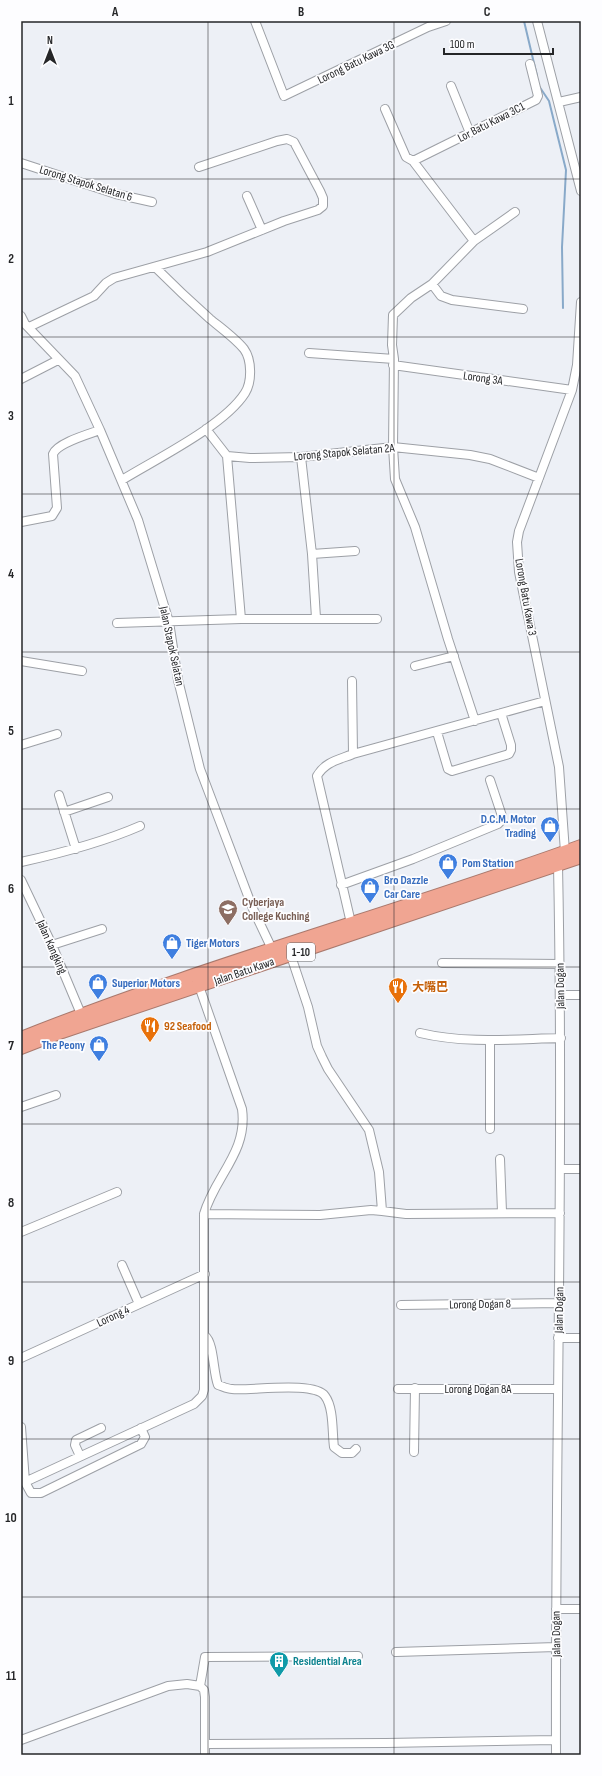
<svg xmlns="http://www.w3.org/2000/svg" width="602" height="1776" viewBox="0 0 602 1776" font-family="'Sofia Sans Condensed','Noto Sans SC',sans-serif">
	<rect width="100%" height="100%" fill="#edf0f6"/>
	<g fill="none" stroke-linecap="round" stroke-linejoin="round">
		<path stroke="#88a9c9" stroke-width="2" d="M524 21 537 76
			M539 86 549 101 566 170 562 247 563 308"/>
		<g stroke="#9da0a6" stroke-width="10">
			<path id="minor" d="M255 21 284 96 428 27 446 21
				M537 21 581 191
				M451 86 470 133
				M559 102 581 97
				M385 109 406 157 413 161 474 241
				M413 161 536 100 538 96 530 64
				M21 163 116 194 152 202
				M247 196 262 230
				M432 284 441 296 452 300 523 309
				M21 316 25 324 75 376 100 430 138 520 169 622 178 680 200 769 253 909 272 949
				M29 327 94 296 106 283 114 278 207 252 284 221 318 210 323 206V198L320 191 294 142 287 139 277 141 199 167
				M309 353 394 359
				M393 365 572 390
				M21 379 58 360
				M206 429 227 456 250 458 301 457 393 447 470 455 490 459 539 478
				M227 456 241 619
				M301 457 312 554 316 618
				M122 480C156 459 224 426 245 393 252 382 252 360 244 349 235 338 221 328 210 319 191 302 173 285 155 267
				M21 522 52 516 57 508 53 454C57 443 89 434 100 430
				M312 554 355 551
				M117 623 241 619H377
				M21 661 82 671
				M415 666 454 656
				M352 681 353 754
				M475 721 448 639 415 527 395 479 393 447 394 359 392 345 393 315 411 298 432 284 474 241 515 212
				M437 732 448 769 452 771 509 754 511 750V745L501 713
				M21 745 57 734
				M59 795 76 849
				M64 812 108 797
				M565 852 559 767 519 572 517 542 519 531 572 390 577 365 581 302
				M21 862C62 853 101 843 140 826
				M21 880 52 945 81 1014
				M341 885 413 859 498 824 502 820V816L490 780
				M351 923 317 776C325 762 338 760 353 754L545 701
				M52 945 102 929
				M291 956 308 1007 317 1046 322 1057 328 1069 369 1130 379 1172 382 1211 406 1214 560 1213
				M442 963 560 964
				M199 986 242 1109C248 1152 215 1176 204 1214
				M561 995H581
				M420 1033C466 1044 514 1039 561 1038
				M21 1107 56 1095
				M490 1129V1040
				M500 1159 502 1212
				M560 1169H581
				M21 1232 117 1192
				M122 1265 139 1304
				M401 1305 559 1303
				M205 1336C214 1343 213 1372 218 1385 222 1386 227 1389 232 1389 251 1391 314 1381 325 1396 334 1408 332 1433 334 1447L342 1453H352L356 1449
				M558 1338H581
				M21 1358 205 1274
				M398 1389H558
				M21 1427 25 1482 194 1404 202 1396 204 1390V1214L320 1215 371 1210 382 1211
				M414 1452 415 1388
				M80 1456 75 1445 76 1440 101 1428
				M25 1482 31 1493H41L141 1444 145 1437 141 1428
				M556 1609H581
				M396 1652 556 1647
				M200 1686 205 1657 358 1656
				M200 1686 204 1690 205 1697V1755
				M21 1740 168 1686 187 1684 200 1686
				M206 1744 386 1743 556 1740
				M556 1755C555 1458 564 1162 558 865"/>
		</g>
		<g stroke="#a9796d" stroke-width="14">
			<path id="highway" d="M21 1038C204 965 396 913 581 846
				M21 1048 62 1032 581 857"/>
		</g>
		<use href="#minor" stroke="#fff" stroke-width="8"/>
		<use href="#highway" stroke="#f0a592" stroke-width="12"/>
	</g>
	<path fill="none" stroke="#252628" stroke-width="1" stroke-opacity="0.55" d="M208 21V1755M394 21V1755M21 179H581M21 337H581M21 494H581M21 652H581M21 809H581M21 967H581M21 1124H581M21 1282H581M21 1439H581M21 1597H581"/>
	<defs>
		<g id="shop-pin" transform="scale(1)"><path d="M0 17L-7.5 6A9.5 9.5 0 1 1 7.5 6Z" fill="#3f7fe0" stroke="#fdfdff"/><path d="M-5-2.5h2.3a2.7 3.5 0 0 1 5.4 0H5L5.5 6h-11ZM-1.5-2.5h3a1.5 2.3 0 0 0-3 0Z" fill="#fff"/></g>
		<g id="university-pin" transform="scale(1)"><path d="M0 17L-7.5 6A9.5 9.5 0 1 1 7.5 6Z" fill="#8d6e63" stroke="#fdfdff"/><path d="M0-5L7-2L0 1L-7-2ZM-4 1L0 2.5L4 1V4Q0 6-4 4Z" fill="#fff"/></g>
		<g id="restaurant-pin" transform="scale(1)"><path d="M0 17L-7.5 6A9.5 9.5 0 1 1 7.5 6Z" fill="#e8710a" stroke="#fdfdff"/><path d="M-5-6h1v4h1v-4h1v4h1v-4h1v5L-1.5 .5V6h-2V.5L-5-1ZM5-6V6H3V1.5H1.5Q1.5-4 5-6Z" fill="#fff"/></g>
		<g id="building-pin" transform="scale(1)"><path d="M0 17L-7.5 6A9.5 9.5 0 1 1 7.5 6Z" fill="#0f9aa8" stroke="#fdfdff"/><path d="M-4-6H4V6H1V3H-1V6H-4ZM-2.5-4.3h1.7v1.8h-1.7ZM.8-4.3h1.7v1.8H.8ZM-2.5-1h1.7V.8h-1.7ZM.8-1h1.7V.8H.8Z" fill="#fff"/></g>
	</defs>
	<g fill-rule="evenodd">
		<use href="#shop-pin" x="550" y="826"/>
		<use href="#shop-pin" x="448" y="863"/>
		<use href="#shop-pin" x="370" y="887"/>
		<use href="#university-pin" x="228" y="909"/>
		<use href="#shop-pin" x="172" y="943"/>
		<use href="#shop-pin" x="98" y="983"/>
		<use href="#restaurant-pin" x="398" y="987"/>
		<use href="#restaurant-pin" x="150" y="1026"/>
		<use href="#shop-pin" x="99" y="1045"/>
		<use href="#building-pin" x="279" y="1661"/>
	</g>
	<g text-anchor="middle" stroke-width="3.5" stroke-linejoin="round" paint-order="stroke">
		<rect fill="#fdfdff" stroke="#666668" stroke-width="1" x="287" y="943" width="28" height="18" rx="3"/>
		<g font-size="11" font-weight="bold" fill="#252628">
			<text x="301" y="956">1-10</text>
		</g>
		<g font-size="12" fill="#252628" stroke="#fdfdff">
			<text transform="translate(356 62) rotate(-26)" y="4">Lorong Batu Kawa 3G</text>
			<text transform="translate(491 122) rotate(-27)" y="4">Lor Batu Kawa 3C1</text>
			<text transform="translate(86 183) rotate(17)" y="4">Lorong Stapok Selatan 6</text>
			<text transform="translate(483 378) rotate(8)" y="4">Lorong 3A</text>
			<text transform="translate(344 452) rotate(-5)" y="4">Lorong Stapok Selatan 2A</text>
			<text transform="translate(526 597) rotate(80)" y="4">Lorong Batu Kawa 3</text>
			<text transform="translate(172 646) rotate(78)" y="4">Jalan Stapok Selatan</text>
			<text transform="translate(52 947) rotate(66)" y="4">Jalan Kangking</text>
			<text transform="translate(244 971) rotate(-19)" y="4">Jalan Batu Kawa</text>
			<text transform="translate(560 986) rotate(-91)" y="4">Jalan Dogan</text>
			<text transform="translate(480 1304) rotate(-1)" y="4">Lorong Dogan 8</text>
			<text transform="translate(559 1310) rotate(-89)" y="4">Jalan Dogan</text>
			<text transform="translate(113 1316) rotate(-25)" y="4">Lorong 4</text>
			<text x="478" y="1393">Lorong Dogan 8A</text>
			<text transform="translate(556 1634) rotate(-91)" y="4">Jalan Dogan</text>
		</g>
		<g font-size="12" font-weight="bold" fill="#366cbe" stroke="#fdfdff" text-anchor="start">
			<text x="536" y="823" text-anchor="end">D.C.M. Motor<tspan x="536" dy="14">Trading</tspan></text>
			<text x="462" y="867">Pom Station</text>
			<text x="384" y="884">Bro Dazzle<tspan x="384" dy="14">Car Care</tspan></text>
			<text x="186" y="947">Tiger Motors</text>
			<text x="112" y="987">Superior Motors</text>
			<text x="85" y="1049" text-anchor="end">The Peony</text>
		</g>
		<g font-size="12" font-weight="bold" fill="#785e54" stroke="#fdfdff" text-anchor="start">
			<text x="242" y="906">Cyberjaya<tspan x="242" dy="14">College Kuching</tspan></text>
		</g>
		<g font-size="12" font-weight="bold" fill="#c56008" stroke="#fdfdff" text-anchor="start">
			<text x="412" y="991">大嘴巴</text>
			<text x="164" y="1030">92 Seafood</text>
		</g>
		<g font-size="12" font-weight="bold" fill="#0d838f" stroke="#fdfdff" text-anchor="start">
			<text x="293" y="1665">Residential Area</text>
		</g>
	</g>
	<rect width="602" height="1776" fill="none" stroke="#fdfdff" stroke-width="44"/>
	<g transform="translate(50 50)" stroke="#fdfdff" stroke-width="3" paint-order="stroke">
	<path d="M0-3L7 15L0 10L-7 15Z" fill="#252628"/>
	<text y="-6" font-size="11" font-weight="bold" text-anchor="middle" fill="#252628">N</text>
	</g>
	<path d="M444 48v6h109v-6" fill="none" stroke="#252628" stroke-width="2"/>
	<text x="450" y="48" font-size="12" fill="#252628" stroke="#fdfdff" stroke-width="3" paint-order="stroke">100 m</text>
	<rect x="22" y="22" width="558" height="1732" fill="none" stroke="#252628" stroke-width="1.5"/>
	<g font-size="13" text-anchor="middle" font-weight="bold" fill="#252628">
		<text x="115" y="16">A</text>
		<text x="301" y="16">B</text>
		<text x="487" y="16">C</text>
		<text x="11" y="105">1</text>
		<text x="11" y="263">2</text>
		<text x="11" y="420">3</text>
		<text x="11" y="578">4</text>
		<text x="11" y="735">5</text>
		<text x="11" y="893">6</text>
		<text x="11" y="1050">7</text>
		<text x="11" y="1207">8</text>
		<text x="11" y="1365">9</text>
		<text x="11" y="1522">10</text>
		<text x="11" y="1680">11</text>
	</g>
</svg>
